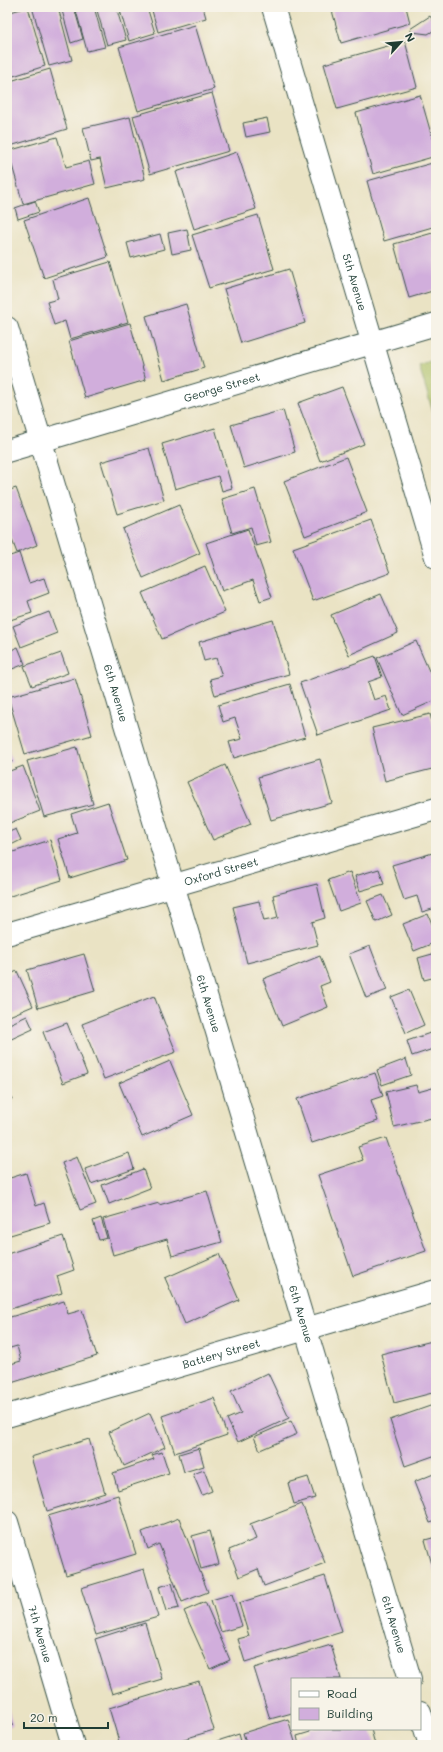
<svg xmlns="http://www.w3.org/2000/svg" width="443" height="1752" viewBox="0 0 443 1752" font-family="Mali,sans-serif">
	<rect width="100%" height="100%" fill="#f7f3e8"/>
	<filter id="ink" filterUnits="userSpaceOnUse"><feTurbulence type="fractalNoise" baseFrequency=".025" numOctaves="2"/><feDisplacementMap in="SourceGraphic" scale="8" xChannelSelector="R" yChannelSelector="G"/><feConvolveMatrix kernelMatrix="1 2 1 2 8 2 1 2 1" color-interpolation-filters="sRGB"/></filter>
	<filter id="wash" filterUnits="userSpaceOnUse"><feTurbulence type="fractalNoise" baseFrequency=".012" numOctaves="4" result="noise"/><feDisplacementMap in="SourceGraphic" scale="16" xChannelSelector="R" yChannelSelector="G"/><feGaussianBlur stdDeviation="0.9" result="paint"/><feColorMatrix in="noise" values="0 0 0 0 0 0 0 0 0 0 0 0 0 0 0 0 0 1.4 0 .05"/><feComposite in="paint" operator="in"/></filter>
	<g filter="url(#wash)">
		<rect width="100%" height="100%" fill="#eae3c4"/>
		<path fill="#acbf63" stroke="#667e4c" d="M436 360V422L419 366Z"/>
		<g id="blocks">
			<path fill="#d1aedc" d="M28 7 45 66 7 78V13Z
				M32 7H58L72 60 49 66Z
				M61 7H74L83 39 71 43Z
				M75 7H94L105 47 87 51Z
				M96 7H116L126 40 107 45Z
				M119 7H147L155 33 129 41Z
				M151 7H203L206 18 158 32Z
				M331 7H406L410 23 341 43Z
				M430 16 436 25V29L428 34 412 32 410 29Z
				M195 25 214 89 138 111 119 47Z
				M405 41 417 87 337 109 324 64Z
				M50 69 67 129 10 146 7 137V82Z
				M212 93 229 151 150 174 133 116Z
				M420 95 436 151V156L373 174 356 113Z
				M130 117 145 179 107 188 100 159 91 161 83 128Z
				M267 118 270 132 246 137 243 123Z
				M57 137 66 167 89 161 95 184 23 204 8 151Z
				M237 152 256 209 194 229 176 172Z
				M436 162V226L384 241 367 181Z
				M89 198 108 257 44 278 24 220Z
				M35 201 39 212 18 219 15 208Z
				M258 215 274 269 209 288 192 235Z
				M187 229 191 250 172 254 168 233Z
				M436 232V290L409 298 394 244Z
				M160 234 164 249 131 258 127 243Z
				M110 262 128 322 70 339 65 321 54 325 47 302 58 299 53 279Z
				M289 269 305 323 241 343 224 289Z
				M186 304 204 368 164 380 146 316Z
				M130 323 146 380 85 398 69 341Z
				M342 387 364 444 320 461 298 403Z
				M283 410 295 452 244 468 231 425Z
				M215 428 232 488 222 491 218 476 175 489 162 444Z
				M149 448 164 500 117 514 101 462Z
				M346 457 367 512 305 536 284 481Z
				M16 488 37 545 17 553 9 532 7 533V491Z
				M255 489 271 542 256 546 251 527 232 533 222 499Z
				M179 505 200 553 143 578 123 529Z
				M371 520 390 573 313 601 293 548Z
				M248 529 272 597 260 601 253 580 222 591 206 543Z
				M19 553 29 583 44 578 49 593 28 601 32 613 7 621V557Z
				M205 566 225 612 162 639 142 593Z
				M381 594 398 633 349 655 331 615Z
				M49 612 57 633 21 647 13 626Z
				M273 620 289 674 215 695 210 679 222 676 216 658 204 661 199 642Z
				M416 641 436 687V700L402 715 377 658Z
				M18 647 25 664 7 671V652Z
				M61 653 68 673 32 686 24 666Z
				M375 656 382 677 368 682 374 700 386 696 391 710 318 735 300 683Z
				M75 678 92 735 25 754 8 697Z
				M290 684 305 737 234 758 229 742 242 739 235 718 223 722 218 705Z
				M430 714 436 736V768L385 781 372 728Z
				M7 747 12 762 7 763Z
				M77 747 93 804 44 817 27 761Z
				M320 759 332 803 271 820 258 777Z
				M225 765 251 824 213 840 187 782Z
				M23 766 40 811 7 824V772Z
				M108 802 127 860 70 878 58 839 77 833 71 814Z
				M16 829 21 840 7 847V833Z
				M50 840 62 880 7 897V854Z
				M436 852V908L422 912 417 896 404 900 392 865Z
				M379 869 384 884 360 891 355 876Z
				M350 872 361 903 339 911 328 880Z
				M317 884 325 918 312 922 318 945 247 963 233 907 259 901 264 921 278 918 273 895Z
				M383 895 392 915 376 922 367 901Z
				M428 914 436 934V942L414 951 403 924Z
				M370 946 387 990 366 998 349 954Z
				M436 953V977L424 980 418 958Z
				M84 954 95 991 38 1008 27 970Z
				M320 956 330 982 320 986 328 1007 282 1026 263 979Z
				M17 971 33 1006 7 1017V976Z
				M409 990 424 1025 406 1033 391 997Z
				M154 996 176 1052 104 1079 82 1024Z
				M27 1016 33 1029 7 1041V1025Z
				M67 1023 87 1074 63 1083 43 1032Z
				M433 1032 436 1041V1048L412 1056 407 1041Z
				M406 1059 411 1075 382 1085 377 1070Z
				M170 1061 193 1115 142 1137 119 1083Z
				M375 1073 383 1096 371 1100 378 1121 312 1143 297 1099Z
				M7 1085 12 1099 7 1101Z
				M416 1085 418 1092 436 1087V1117L394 1127 386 1092Z
				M386 1138 426 1251 353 1276 318 1175 363 1160 358 1147Z
				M129 1153 134 1169 91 1184 85 1169Z
				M77 1157 96 1204 80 1210 62 1163Z
				M143 1169 150 1188 109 1204 102 1185Z
				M26 1173 36 1206 44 1203 50 1223 7 1236V1179Z
				M207 1191 222 1242 172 1256 167 1239 113 1255 103 1219 159 1203V1205Z
				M101 1218 107 1238 99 1240 93 1221Z
				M63 1236 74 1270 57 1276 62 1293 7 1310V1254Z
				M219 1254 239 1300 185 1324 165 1278Z
				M64 1301 68 1314 82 1310 97 1356 8 1384 7 1365 21 1361 17 1346 7 1349V1318Z
				M436 1340V1392L394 1403 381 1354Z
				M268 1373 289 1418 238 1442 227 1419 241 1413 231 1391Z
				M214 1398 227 1435 175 1453 162 1416Z
				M436 1404V1455L405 1466 390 1420Z
				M150 1413 165 1447 124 1466 109 1432Z
				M291 1421 297 1434 260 1450 254 1437Z
				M89 1439 105 1493 47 1511 31 1457Z
				M199 1448 204 1466 184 1472 179 1454Z
				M162 1452 169 1473 118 1490 113 1473 154 1459 152 1455Z
				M204 1470 212 1491 202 1495 193 1474Z
				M436 1473V1521L430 1523 414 1482Z
				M308 1477 315 1498 294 1504 288 1483Z
				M118 1495 136 1554 66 1575 48 1516Z
				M302 1504 325 1563 264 1586 258 1569 239 1577 229 1550 256 1539 250 1524Z
				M179 1518 208 1592 182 1602 159 1544 148 1549 142 1532Z
				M210 1531 219 1564 201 1569 192 1536Z
				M436 1537V1578L425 1540Z
				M144 1569 158 1617 96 1635 81 1588Z
				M325 1576 342 1632 245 1662 238 1639 249 1636 239 1603Z
				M172 1583 179 1608 166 1611 159 1587Z
				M232 1594 242 1626 221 1632 211 1600Z
				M205 1602 230 1660 210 1669 184 1611Z
				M145 1623 162 1679 112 1694 95 1639Z
				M331 1645 341 1679H292V1713L270 1719 254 1668Z
				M199 1681 214 1730 164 1745H120L109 1708Z
				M7 1705 13 1725 7 1727Z
				M288 1719 296 1745H247L243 1733Z
				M309 1729H371L375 1745H299L297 1736 310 1732Z
				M239 1734 242 1745H205Z"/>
		</g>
	</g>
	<g filter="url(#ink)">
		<use href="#blocks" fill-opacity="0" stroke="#3d564a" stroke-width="1"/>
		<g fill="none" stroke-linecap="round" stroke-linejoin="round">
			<g stroke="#3d564a" stroke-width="24">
				<g id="minor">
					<path id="s1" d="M273 7 436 557"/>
					<path id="s2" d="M7 328 410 1679"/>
					<path id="s3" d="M7 451 436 324"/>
					<path id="s4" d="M7 934 436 809"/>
					<path id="s5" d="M7 1416 436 1291"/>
					<path id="s6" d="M7 1522 73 1745"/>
					<path d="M420 1712 430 1745"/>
				</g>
			</g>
			<use href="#minor" stroke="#fff" stroke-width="22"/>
		</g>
	</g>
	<g text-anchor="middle" stroke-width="3.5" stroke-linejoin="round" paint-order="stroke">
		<g font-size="11" fill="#1f3d34" stroke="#f7f3e8">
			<text dy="4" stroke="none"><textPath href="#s1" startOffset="287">5th Avenue</textPath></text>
			<text dy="4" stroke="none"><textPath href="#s3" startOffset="224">George Street</textPath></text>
			<text dy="4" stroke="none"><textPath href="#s2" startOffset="381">6th Avenue</textPath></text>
			<text dy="4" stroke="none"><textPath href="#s4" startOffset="223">Oxford Street</textPath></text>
			<text dy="4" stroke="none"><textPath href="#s2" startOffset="705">6th Avenue</textPath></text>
			<text dy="4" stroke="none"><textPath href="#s2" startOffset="1029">6th Avenue</textPath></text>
			<text dy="4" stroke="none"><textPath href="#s5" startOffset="223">Battery Street</textPath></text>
			<text dy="4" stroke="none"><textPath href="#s2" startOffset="1353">6th Avenue</textPath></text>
			<text dy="4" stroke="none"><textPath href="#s6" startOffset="117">7th Avenue</textPath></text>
		</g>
	</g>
	<rect width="443" height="1752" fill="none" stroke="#f7f3e8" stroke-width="24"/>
	<rect x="291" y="1678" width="130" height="52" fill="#f7f3e8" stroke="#a1aaa0"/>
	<rect x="299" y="1691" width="20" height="6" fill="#ffffff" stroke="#a1aaa0"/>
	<text x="327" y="1698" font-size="12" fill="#1f3d34">Road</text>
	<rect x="299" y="1708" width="20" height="12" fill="#d1aedc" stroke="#a1aaa0"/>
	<text x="327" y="1718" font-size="12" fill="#1f3d34">Building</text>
	<g transform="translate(401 42) rotate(63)" stroke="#f7f3e8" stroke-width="3" paint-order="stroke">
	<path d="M0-3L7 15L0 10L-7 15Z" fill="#1f3d34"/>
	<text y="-6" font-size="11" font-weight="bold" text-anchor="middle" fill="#1f3d34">N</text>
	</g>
	<path d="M24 1722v6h84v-6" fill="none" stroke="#1f3d34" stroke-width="2"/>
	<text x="30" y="1722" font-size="12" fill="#1f3d34" stroke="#f7f3e8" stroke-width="3" paint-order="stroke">20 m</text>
</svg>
